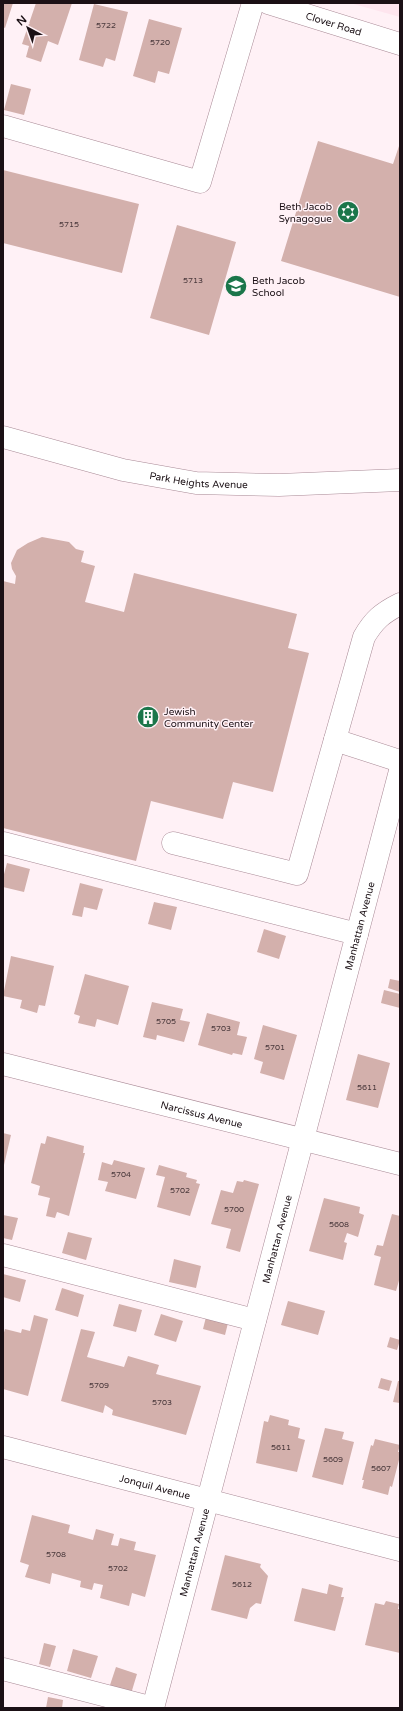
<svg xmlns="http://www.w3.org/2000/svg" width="403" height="1711" viewBox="0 0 403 1711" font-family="'Varela Round',sans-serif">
	<rect width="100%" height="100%" fill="#fff1f6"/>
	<path fill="#fee5ee" d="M350 3H400V17Z"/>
	<path fill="#d3b0ac" d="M3 3H13L5 28 3 27Z
		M36 3H72L58 45 48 41 41 62 26 57 29 46 22 44Z
		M94 4 128 12 115 61 106 58 103 67 79 60Z
		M149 19 182 28 169 74 158 71 155 83 133 76Z
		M11 84 31 89 24 115 4 110Z
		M318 141 393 164 400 143V297L281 261Z
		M3 170 139 204 122 273 3 243Z
		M177 225 236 242 209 335 150 318Z
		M42 537 69 542 76 549 84 551 81 562 95 566 85 602 124 612 134 573 297 614 288 648 309 653 273 792 233 782 223 819 151 801 136 861 3 828V581L15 584 16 576 12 569 11 563 17 550 28 543Z
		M7 863 30 869 24 892 3 887V878Z
		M80 883 103 889 97 910 84 907 82 917 72 915Z
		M154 902 177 907 171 930 148 924Z
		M264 929 286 936 279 959 257 952Z
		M11 956 54 966 45 1006 39 1005 37 1013 20 1008 22 1000 3 996Z
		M85 974 129 986 118 1025 97 1019 95 1027 78 1023 80 1016 74 1014Z
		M390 979 400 981V992L388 988Z
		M384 990 400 994V1008L381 1003Z
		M152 1002 183 1009 180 1020 190 1022 184 1042 157 1035 156 1040 143 1037Z
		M207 1013 240 1022 237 1035 247 1037 242 1055 233 1053 232 1055 198 1045Z
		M263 1025 297 1035 284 1080 260 1073 263 1062 254 1059Z
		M358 1054 390 1063 378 1108 346 1100Z
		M3 1133 11 1135 4 1165H3Z
		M47 1136 84 1146 83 1153H85L69 1216 57 1212 55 1218 46 1216 50 1198 38 1195 40 1186 31 1183 41 1143 45 1144Z
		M114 1160 145 1168 136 1199 105 1191 108 1182 98 1180 102 1162 112 1165Z
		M159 1165 187 1173 186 1177 197 1180 196 1183 200 1184 190 1216 157 1207 165 1177 156 1175Z
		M244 1180 259 1184 240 1252 226 1248 231 1229 211 1224 221 1190 233 1193 237 1181 243 1182Z
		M324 1198 360 1207 359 1213 364 1215 358 1237 347 1233 344 1242 347 1243 343 1260 309 1251Z
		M392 1214 400 1216V1277L396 1291 374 1285 381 1257 374 1255 377 1245 383 1246Z
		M3 1215 18 1218 12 1240 3 1238Z
		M68 1232 92 1238 86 1260 62 1253Z
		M174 1259 201 1266 196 1288 169 1282Z
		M3 1274 26 1280 20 1302 3 1297Z
		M62 1288 84 1295 78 1317 55 1310Z
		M288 1301 325 1311 318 1335 281 1325Z
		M119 1304 142 1310 136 1332 113 1326Z
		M161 1314 183 1321 176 1342 154 1335Z
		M34 1315 48 1319 28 1396 3 1389V1336L5 1329 21 1333 22 1329 30 1331Z
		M206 1317 228 1323 225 1335 203 1329Z
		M81 1329 95 1332 87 1357 124 1367 128 1356 159 1365 156 1374 201 1386 186 1435 112 1415 113 1410 105 1405 103 1413 61 1401Z
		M390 1337 400 1340 397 1350 387 1347Z
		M381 1378 392 1381 389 1391 378 1388Z
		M398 1381H400V1403L393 1402Z
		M270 1415 289 1420 288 1425 300 1428 298 1438 305 1440 297 1472 256 1463 264 1421 268 1422Z
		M325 1428 344 1432 342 1439 354 1442 343 1485 312 1477Z
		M375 1439 400 1445 398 1452H400V1456L392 1487 390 1486 388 1495 362 1488 364 1480H362L371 1445 373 1446Z
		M32 1515 70 1525 68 1533 93 1540 96 1529 114 1534 111 1545 118 1546 120 1538 136 1542 134 1550 156 1555 145 1597 132 1593 129 1606 100 1598 103 1585 94 1583 92 1590 80 1587 81 1581 52 1573 50 1584 25 1577 29 1565 20 1562Z
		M225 1555 261 1564 260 1567 268 1576 261 1604 256 1603 250 1608 247 1619 211 1610Z
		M329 1584 343 1588 341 1597H344L335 1631 294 1621 302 1588 327 1594Z
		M386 1601 399 1604 398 1609H400V1653L365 1645 375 1603 384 1605Z
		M44 1643 56 1646 50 1667 39 1664Z
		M73 1649 98 1656 91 1678 67 1671Z
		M116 1667 137 1674 130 1697 108 1691Z
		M48 1697 63 1700 62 1708H46Z"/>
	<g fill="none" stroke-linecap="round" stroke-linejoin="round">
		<g stroke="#a98a96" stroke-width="23">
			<g id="minor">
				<path id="s1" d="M268 3 400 44"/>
				<path d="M3 126 200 182 253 3"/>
				<path d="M335 740 400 761"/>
				<path d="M3 843 357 934"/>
				<path d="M173 843 297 874 364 637C374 620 382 613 400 604"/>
				<path id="s2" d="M3 1064 400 1164"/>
				<path d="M3 1255 255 1320"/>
				<path id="s3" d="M3 1447 400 1550"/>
				<path d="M3 1669 153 1708"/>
				<path id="s4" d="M153 1708 400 771"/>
			</g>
		</g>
		<g stroke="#a98a96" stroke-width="23">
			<g id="major">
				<path id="s5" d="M3 437 123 470 196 483 279 485 400 480"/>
			</g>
		</g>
		<use href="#minor" stroke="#fff" stroke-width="22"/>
		<use href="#major" stroke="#fff" stroke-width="22"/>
	</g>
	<defs>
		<g id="synagogue-disc" transform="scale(1.15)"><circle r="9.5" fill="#1b764a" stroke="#fff1f6"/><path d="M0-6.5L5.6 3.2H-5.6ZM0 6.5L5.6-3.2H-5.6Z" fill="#fff"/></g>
		<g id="school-disc" transform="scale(1.15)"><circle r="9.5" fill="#1b764a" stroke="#fff1f6"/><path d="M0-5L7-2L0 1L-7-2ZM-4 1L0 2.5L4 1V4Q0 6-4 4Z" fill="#fff"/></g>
		<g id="building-disc" transform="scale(1.15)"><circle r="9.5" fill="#1b764a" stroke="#fff1f6"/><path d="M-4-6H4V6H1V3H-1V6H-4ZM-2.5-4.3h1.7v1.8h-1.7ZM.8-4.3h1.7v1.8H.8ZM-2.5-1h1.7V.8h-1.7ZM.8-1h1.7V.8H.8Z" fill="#fff"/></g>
	</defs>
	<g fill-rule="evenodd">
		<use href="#synagogue-disc" x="348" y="212"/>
		<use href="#school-disc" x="236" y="286"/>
		<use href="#building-disc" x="148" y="717"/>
	</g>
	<g text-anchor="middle" stroke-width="3" stroke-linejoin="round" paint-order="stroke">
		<g font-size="8" fill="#49383b">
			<text x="106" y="28">5722</text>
			<text x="160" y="45">5720</text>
			<text x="69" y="227">5715</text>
			<text x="193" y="283">5713</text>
			<text x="166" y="1024">5705</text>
			<text x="221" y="1031">5703</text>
			<text x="275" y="1050">5701</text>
			<text x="367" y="1090">5611</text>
			<text x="121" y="1177">5704</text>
			<text x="180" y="1193">5702</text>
			<text x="234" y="1212">5700</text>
			<text x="339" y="1227">5608</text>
			<text x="99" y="1388">5709</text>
			<text x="162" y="1405">5703</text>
			<text x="281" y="1450">5611</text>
			<text x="333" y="1462">5609</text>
			<text x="381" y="1471">5607</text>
			<text x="56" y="1557">5708</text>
			<text x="118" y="1571">5702</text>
			<text x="242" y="1587">5612</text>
		</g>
		<g font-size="10" fill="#1b1015" stroke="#fff1f6">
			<text dy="4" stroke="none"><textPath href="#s1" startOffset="69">Clover Road</textPath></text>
			<text dy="4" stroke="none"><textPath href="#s5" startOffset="201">Park Heights Avenue</textPath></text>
			<text dy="4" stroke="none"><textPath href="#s4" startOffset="809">Manhattan Avenue</textPath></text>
			<text dy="4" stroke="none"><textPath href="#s2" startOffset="205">Narcissus Avenue</textPath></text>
			<text dy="4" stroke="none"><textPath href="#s4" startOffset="485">Manhattan Avenue</textPath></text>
			<text dy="4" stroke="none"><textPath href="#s3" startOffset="157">Jonquil Avenue</textPath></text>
			<text dy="4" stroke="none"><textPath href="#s4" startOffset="161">Manhattan Avenue</textPath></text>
		</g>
		<g font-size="10" fill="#1b1015" stroke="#fff1f6" text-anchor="start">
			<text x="332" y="210" text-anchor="end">Beth Jacob<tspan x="332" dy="12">Synagogue</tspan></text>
			<text x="252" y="284">Beth Jacob<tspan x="252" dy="12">School</tspan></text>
			<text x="164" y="715">Jewish<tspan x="164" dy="12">Community Center</tspan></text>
		</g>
	</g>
	<rect width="403" height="1711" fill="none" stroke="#1b1015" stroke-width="8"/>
	<g transform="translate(28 28) rotate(319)" stroke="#fff1f6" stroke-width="3" paint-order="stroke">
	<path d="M0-3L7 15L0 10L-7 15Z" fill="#1b1015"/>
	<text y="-6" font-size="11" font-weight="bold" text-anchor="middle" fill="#1b1015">N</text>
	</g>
</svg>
